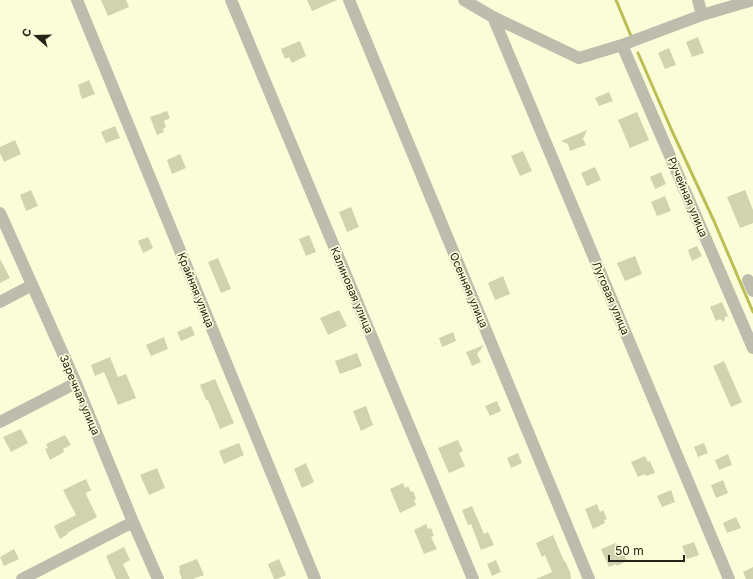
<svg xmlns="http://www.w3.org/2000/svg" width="753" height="579" viewBox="0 0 753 579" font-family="Inter,sans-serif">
	<rect width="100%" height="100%" fill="#fbfdd8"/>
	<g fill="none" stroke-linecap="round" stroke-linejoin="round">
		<path stroke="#bcbe54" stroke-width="3" d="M616 0 631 36
			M638 53 672 131 714 221 753 312"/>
	</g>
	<path fill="#d1d3b0" d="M101 0H126L129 7 108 16Z
		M307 0H337L312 11Z
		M698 37 704 53 692 57 686 42Z
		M300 41 306 56 292 63 289 57 285 59 281 49Z
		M669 48 676 65 665 69 658 53Z
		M89 80 95 94 82 99 79 91H80L78 85Z
		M609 92 613 101 599 106 595 98Z
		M167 111 170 118 164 121 166 127 163 129 164 132 157 135 150 117Z
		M637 112 649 140 630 148 618 120Z
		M115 126 120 138 106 143 101 132Z
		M587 130 583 139 586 145 570 151 568 144 561 141Z
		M15 140 21 154 4 162 0 153V147Z
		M523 151 532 171 520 176 511 156Z
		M180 154 186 168 172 174 167 160Z
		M595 167 601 180 587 186 581 173Z
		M661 172 666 184 655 189 650 177Z
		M31 190 38 206 26 211 20 195Z
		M745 190 753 210V223L740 228 727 197Z
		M665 196 671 211 657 216 651 202Z
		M351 207 359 227 347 232 339 212Z
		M309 235 316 252 306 256 299 239Z
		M148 237 153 248 143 253 138 241Z
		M697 246 702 256 692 261 688 250Z
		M635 256 642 274 625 281 617 263Z
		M218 258 231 289 221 293 208 262Z
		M0 259 10 278 0 283Z
		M503 276 510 294 495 300 488 283Z
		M722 302 728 316 725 317 724 322 720 319 716 321 710 307Z
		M339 310 347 326 328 335 320 318Z
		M191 326 195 335 181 341 177 332Z
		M453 332 456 341 442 347 439 338Z
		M164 337 168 349 151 356 146 345Z
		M484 345 477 354 481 362 472 366 466 352Z
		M357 353 362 366 340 374 335 361Z
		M110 357 118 377 126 374 136 398 118 405 104 372 95 376 91 365Z
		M724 361 742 402 731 407 713 366Z
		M215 379 234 423 220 429 208 400H206L200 385Z
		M497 401 501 411 490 416 485 406Z
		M366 406 373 425 361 431 353 411Z
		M21 429 28 443 11 452 3 437Z
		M65 435 71 445 63 449 64 452 50 460 45 449 48 448 46 444Z
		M458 440 463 451 459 453 465 466 449 473 438 448Z
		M239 443 244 455 224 464 219 451Z
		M704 443 708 453 698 457 694 447Z
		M518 453 522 463 511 468 507 458Z
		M728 454 732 465 719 470 715 460Z
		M645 456 648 462 650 461 655 473 646 476 645 474 638 477 631 462Z
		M306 463 314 482 302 488 294 469Z
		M157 468 165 488 149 495 140 475Z
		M86 479 91 490 86 493 87 494H86L97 517 67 533 68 534 60 539 54 526 76 515 63 490Z
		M723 480 728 493 716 498 711 485Z
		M403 483 405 488 408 486 411 492 413 491 416 499 414 500 416 505 400 513 390 489Z
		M671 490 675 502 662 507 657 496Z
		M597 504 600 512 603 510 607 519 604 520 605 523 593 529 585 509Z
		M472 506 484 534 488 532 494 545 481 550 471 524 468 525 462 510Z
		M736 517 741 528 727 533 723 523Z
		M426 524 428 529 431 528 434 536 431 537 437 549 424 554 414 530Z
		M553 535 564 561H565L571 574 570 575 571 579H536L552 572 545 555 542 557 536 543Z
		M694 542 699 555 687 559 682 546Z
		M616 543 617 544H618L627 561 617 566 616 564 609 567 601 549Z
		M124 547 130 560 123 564 130 579H116L106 556Z
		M14 549 19 559 4 566 0 557Z
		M197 559 204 575 193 579H182L179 571H180L179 566Z
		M279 559 286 575 277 579H274L268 564Z
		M496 560 501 572 492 576 487 564Z
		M753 567V579H746L743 572Z"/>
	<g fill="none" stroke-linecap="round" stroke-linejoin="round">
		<path stroke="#bdbdae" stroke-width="12" d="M77 0 315 579
			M231 0 473 579
			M349 0 589 579
			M464 0 493 17 579 58 622 45 702 15 753 0
			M698 0 702 15
			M493 17 729 579
			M622 45 753 348
			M0 213 76 383 133 522 158 579
			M748 280 753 291
			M0 302 32 285
			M0 422 76 383
			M22 579 133 522"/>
	</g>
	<g text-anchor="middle" stroke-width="3.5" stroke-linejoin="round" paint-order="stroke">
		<g font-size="11" fill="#242417" stroke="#fbfdd8">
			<text transform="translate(688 197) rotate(67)" y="4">Ручейная улица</text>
			<text transform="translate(196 290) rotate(68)" y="4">Крайняя улица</text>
			<text transform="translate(352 290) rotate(67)" y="4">Калиновая улица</text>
			<text transform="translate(469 290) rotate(67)" y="4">Осенняя улица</text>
			<text transform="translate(611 298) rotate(67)" y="4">Луговая улица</text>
			<text transform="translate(80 395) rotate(67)" y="4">Заречная улица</text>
		</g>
	</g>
	<g transform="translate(36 36) rotate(290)" stroke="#fbfdd8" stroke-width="3" paint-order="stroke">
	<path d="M0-3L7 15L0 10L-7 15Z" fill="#242417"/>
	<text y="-6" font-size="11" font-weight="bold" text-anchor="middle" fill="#242417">С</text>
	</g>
	<path d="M609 555v6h75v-6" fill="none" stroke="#242417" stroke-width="2"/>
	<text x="615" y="555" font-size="12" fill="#242417" stroke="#fbfdd8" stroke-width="3" paint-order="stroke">50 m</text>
</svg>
